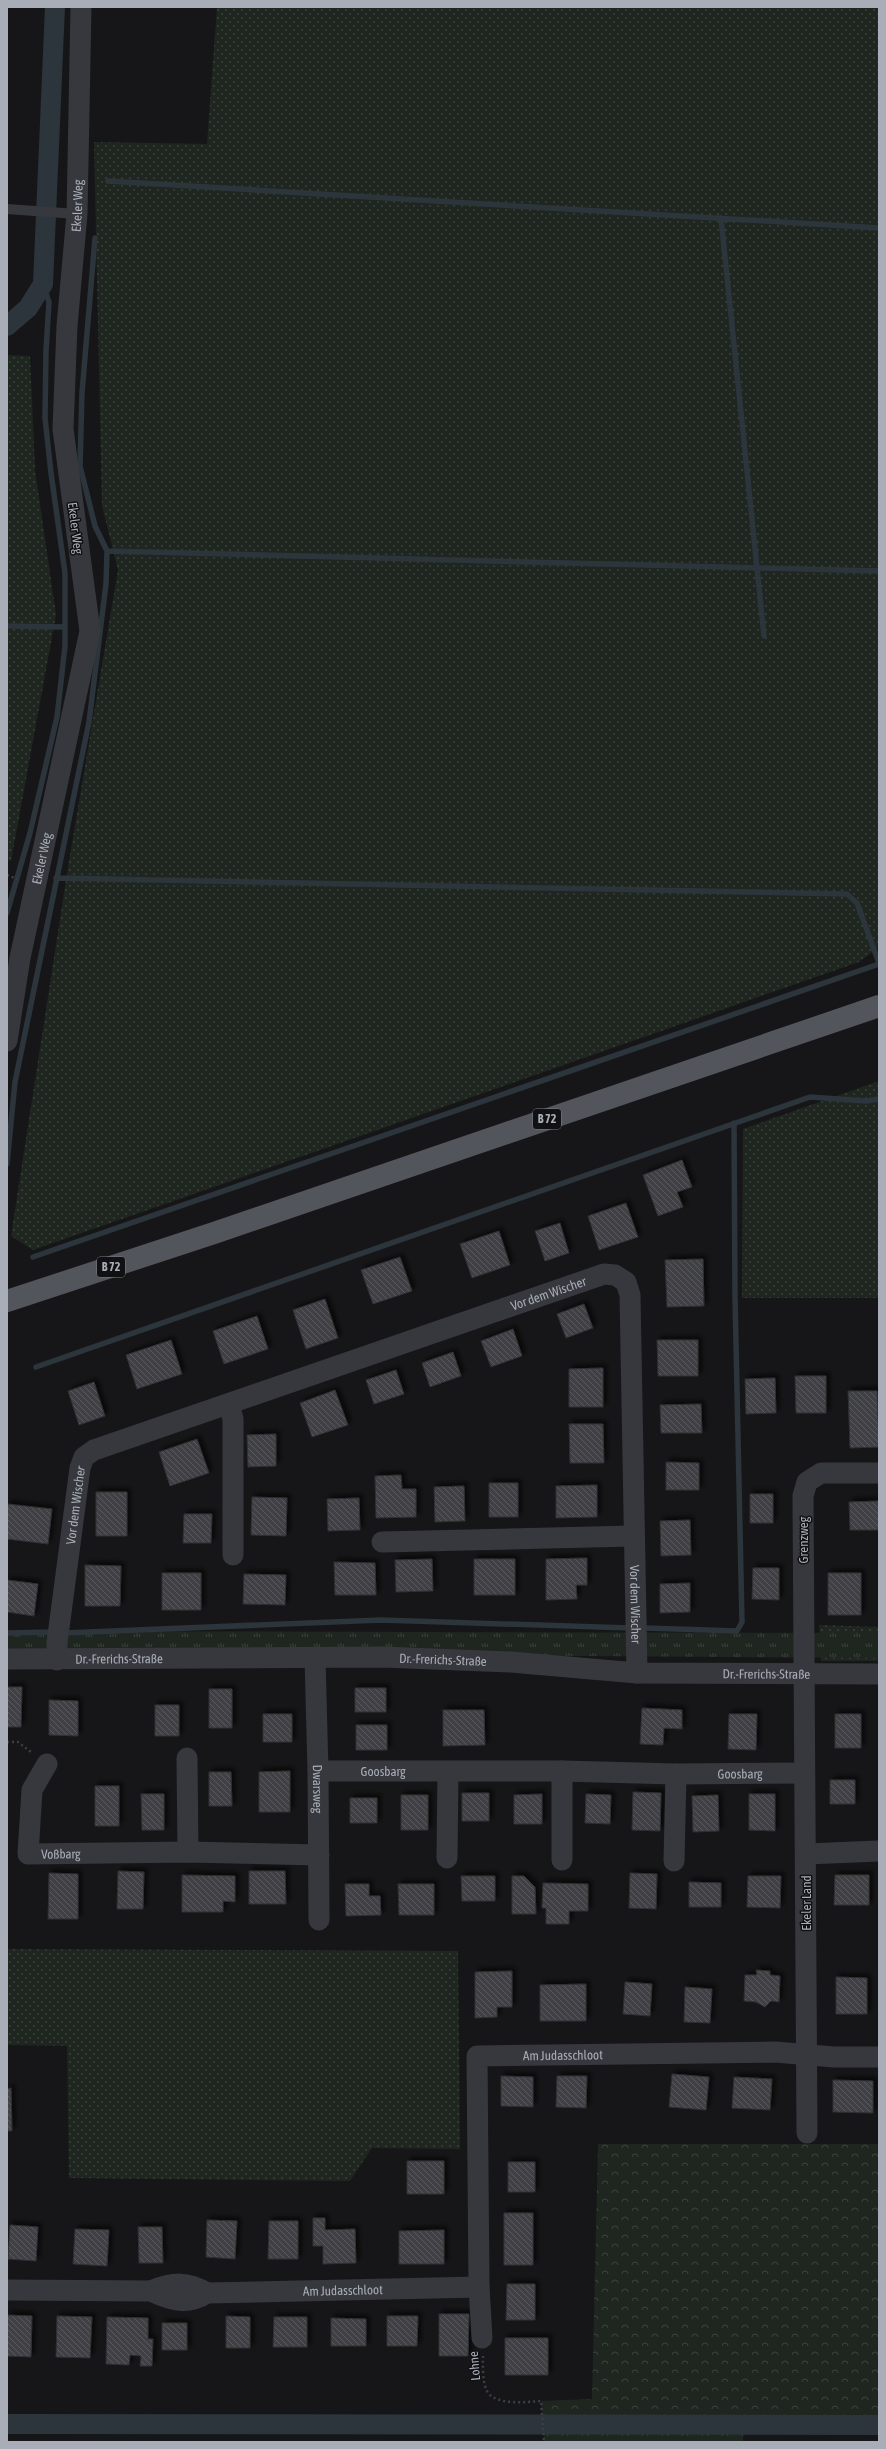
<svg xmlns="http://www.w3.org/2000/svg" width="886" height="2449" viewBox="0 0 886 2449" font-family="'Asap Condensed',sans-serif">
	<defs>
		<pattern id="grass-dots" width="8" height="8" patternUnits="userSpaceOnUse"><rect width="8" height="8" fill="#1e261f"/><path d="M2 2h.1M6 6h.1" fill="none" stroke="#3c433d" stroke-width="1.8" stroke-linecap="round"/></pattern>
		<pattern id="forest-crowns" width="20" height="18" patternUnits="userSpaceOnUse"><rect width="20" height="18" fill="#1e261f"/><path d="M2 6a3 3 0 1 1 6 0M12 15a3 3 0 1 1 6 0" fill="none" stroke="#3c433d"/></pattern>
		<pattern id="park-tufts" width="24" height="20" patternUnits="userSpaceOnUse"><rect width="24" height="20" fill="#1e261f"/><path d="M3 7l-1-3M5 7V3M7 7l1-3M15 17l-1-3M17 17v-4M19 17l1-3" fill="none" stroke="#3c433d"/></pattern>
		<pattern id="building-back-hatch" width="6" height="6" patternUnits="userSpaceOnUse"><rect width="6" height="6" fill="#404145"/><path d="M-1 5l2 2M0 0l6 6M5-1l2 2" fill="none" stroke="#595a5e"/></pattern>
		<filter id="shadow"><feDropShadow dx="3.5" dy="-3.5" stdDeviation="2" flood-color="#0009"/></filter>
	</defs>
	<rect width="100%" height="100%" fill="#161618"/>
	<path fill="url(#grass-dots)" d="M217 7H879V947L859 962 33 1250 11 1236 68 867 118 570 102 506 94 142 207 144Z
		M7 355 30 356 35 470 56 615 11 861 7 860Z
		M879 1081V1298H742L743 1129Z
		M819 1625 879 1627V1661H821Z
		M7 1949 458 1951 460 2149 372 2148 350 2181 69 2178 67 2046 7 2045Z"/>
	<path fill="url(#forest-crowns)" d="M598 2144H879V2426L744 2428 743 2442H544L541 2401 592 2399Z"/>
	<path fill="url(#park-tufts)" d="M7 1631 879 1633V1658L7 1652Z"/>
	<g fill="none" stroke-linecap="round" stroke-linejoin="round">
		<path stroke="#2c353c" stroke-width="5.5" d="M108 181 879 228
			M721 218 764 636
			M107 551 879 571
			M7 626 65 627
			M56 878 847 894 857 903 879 963
			M7 913 30 833 57 717 65 646V573L51 473 45 418 46 350 49 302 43 284
			M7 1164 15 1082 89 722 106 584 107 551 95 526 80 466 82 393 95 238
			M33 1257 879 964
			M36 1367 810 1097 866 1101 879 1099
			M646 1628 737 1631 742 1622 735 1297 734 1123
			M7 1633 51 1632
			M64 1633 381 1620 630 1628"/>
		<path stroke="#2c353c" stroke-width="20" d="M7 326 28 308 43 284 55 7
			M7 2424 879 2425"/>
	</g>
	<path fill="url(#building-back-hatch)" stroke="#303034" filter="url(#shadow)" d="M682 1160 692 1187 677 1192 683 1207 658 1216 643 1175Z
		M626 1203 638 1237 599 1250 588 1216Z
		M560 1223 569 1253 545 1261 535 1231Z
		M499 1231 510 1265 472 1278 460 1244Z
		M400 1257 412 1291 373 1304 361 1270Z
		M703 1259 704 1306 667 1307 665 1260Z
		M325 1299 338 1338 306 1349 293 1310Z
		M584 1304 593 1328 566 1338 557 1314Z
		M257 1316 268 1349 224 1364 213 1331Z
		M513 1329 522 1356 491 1367 481 1341Z
		M171 1340 182 1374 137 1389 126 1355Z
		M657 1340H698V1376H658Z
		M453 1352 461 1376 430 1387 422 1363Z
		M603 1368V1407H569V1369Z
		M396 1370 404 1394 374 1404 366 1380Z
		M795 1376H826V1413H796Z
		M775 1378 776 1413 746 1414 745 1379Z
		M94 1382 105 1416 79 1425 68 1391Z
		M335 1390 348 1425 312 1437 300 1403Z
		M848 1391H877L879 1447 850 1448Z
		M701 1404 702 1433H661L660 1405Z
		M569 1424H603L604 1463H570Z
		M276 1434V1466L248 1467 247 1435Z
		M197 1439 209 1473 170 1486 159 1452Z
		M666 1462 699 1463V1490H666Z
		M401 1475 402 1489H416V1517L376 1518 375 1476Z
		M489 1483H518V1517H489Z
		M597 1485V1517L556 1518V1486Z
		M464 1486 465 1521 435 1522 434 1487Z
		M96 1492H127V1536H96Z
		M750 1494H773V1523H750Z
		M252 1497 287 1498 286 1536 251 1535Z
		M359 1498 360 1530 328 1531 327 1499Z
		M879 1501V1530H850L849 1502Z
		M7 1504 52 1509 48 1544 7 1539Z
		M184 1514H212L211 1543H183Z
		M690 1520 691 1555 661 1556 660 1521Z
		M587 1558V1585H576L577 1599 546 1600V1559Z
		M432 1559 433 1591 396 1592 395 1560Z
		M474 1559H515V1595H474Z
		M334 1562 375 1563 376 1595H335Z
		M85 1565 121 1566 120 1606H85Z
		M753 1568H779V1600L752 1599Z
		M162 1573H201V1610H162Z
		M828 1573H861V1615H828Z
		M244 1574 286 1575 285 1605 243 1604Z
		M7 1580 38 1584 34 1616 7 1612Z
		M690 1583V1612L660 1613V1584Z
		M7 1687H22L21 1727H7Z
		M355 1688H386V1712H355Z
		M209 1689H232V1728H209Z
		M49 1700 78 1701V1736L49 1735Z
		M155 1705H179V1736H155Z
		M642 1708 682 1710V1729L664 1728 663 1745 640 1744Z
		M443 1710H484L485 1745 443 1746Z
		M263 1714H292V1742H263Z
		M729 1714H757L756 1750 728 1749Z
		M835 1714H861V1748H835Z
		M356 1725H387V1750H356Z
		M290 1771V1812H259V1772Z
		M209 1772H231L232 1806H209Z
		M830 1780H855V1804H830Z
		M95 1786H119V1826H95Z
		M633 1792 661 1793 660 1831 632 1830Z
		M462 1793H489V1821H462Z
		M141 1794H164V1830H142Z
		M542 1794V1824H514V1795Z
		M586 1794 611 1795 610 1824 585 1823Z
		M749 1794H775V1831L749 1830Z
		M401 1795H428V1830H401Z
		M718 1795 719 1831 693 1832 692 1796Z
		M350 1798H377V1823H350Z
		M118 1871 144 1872 143 1909H117Z
		M249 1871H285L286 1904H249Z
		M49 1873 78 1874V1919H48Z
		M630 1873 657 1874 656 1909 629 1908Z
		M182 1875 235 1876V1902L223 1901V1912H182Z
		M835 1875H869V1905H834Z
		M461 1876H495V1901H462Z
		M512 1876H524L535 1887 536 1914H512Z
		M748 1876H781L780 1908 747 1907Z
		M689 1882 721 1883V1907H689Z
		M543 1883 588 1884V1911H569V1924H546V1908H542Z
		M345 1884H369V1896H380L381 1915 346 1916Z
		M398 1884H434V1915H399Z
		M756 1970 770 1971V1975L780 1976 779 2002 771 2001 765 2007 756 2002 744 2001 745 1975H757Z
		M512 1971V2007H497V2017L475 2018V1972Z
		M836 1977 867 1978V2014H836Z
		M625 1982 652 1984 650 2016 623 2014Z
		M586 1984V2021H540V1985Z
		M685 1987 712 1989 710 2023 684 2022Z
		M672 2074 709 2077 706 2110 669 2107Z
		M501 2076 533 2077V2107L501 2106Z
		M557 2076H587L586 2108 556 2107Z
		M734 2077 772 2079 770 2110 732 2108Z
		M833 2080 873 2081V2113L833 2112Z
		M11 2088 12 2131H7V2089Z
		M407 2161H444V2194H407Z
		M508 2162H535V2192H508Z
		M504 2213H533V2265H504Z
		M313 2218H325V2230L355 2229 356 2263 323 2264V2246H313Z
		M207 2220 237 2221 235 2259 206 2257Z
		M269 2221H298V2259H268Z
		M10 2225 38 2227 36 2261 8 2259Z
		M138 2227H162L163 2263H139Z
		M75 2229 109 2230 107 2266 73 2264Z
		M444 2230V2264H399V2231Z
		M507 2284H535V2320H506Z
		M439 2314H469L468 2356H439Z
		M7 2315 32 2316 31 2357 7 2356Z
		M57 2316 92 2317 90 2358 56 2357Z
		M226 2316 250 2317V2348H226Z
		M387 2316H418L417 2346H387Z
		M107 2317 148 2318V2339H153L152 2366H140L141 2356 130 2355 129 2365 106 2364Z
		M274 2317H307V2347H273Z
		M331 2318 366 2319V2346H331Z
		M162 2323H187V2350H162Z
		M505 2338H548V2375H505Z"/>
	<g fill="none" stroke-linecap="round" stroke-linejoin="round">
		<path stroke="#3d3f44" stroke-width="2.5" stroke-dasharray="2 3" stroke-linecap="butt" d="M7 875 17 879
			M7 1742H18L31 1752
			M483 2356C483 2367 482 2381 487 2391 495 2406 527 2402 541 2401L544 2442"/>
		<path stroke="#37383d" stroke-width="10" d="M7 209 77 214"/>
		<g stroke="#37383d" stroke-width="21">
			<path id="s1" d="M7 1041 20 958 90 631 63 429 67 326 77 214 81 7"/>
			<path d="M229 1404 233 1419V1555"/>
			<path d="M382 1542 633 1536"/>
			<path id="s2" d="M315 1658 318 1771 319 1920"/>
			<path id="s3" d="M7 1659 382 1657 511 1662 637 1673 879 1674"/>
			<path id="s4" d="M57 1660V1643L80 1468 84 1457 94 1450 604 1274 615 1275 626 1282 630 1295 637 1673"/>
			<path d="M187 1758 188 1852"/>
			<path id="s5" d="M47 1764 32 1790 28 1854 188 1852 319 1855"/>
			<path id="s6" d="M318 1771H562L676 1774 804 1773"/>
			<path d="M562 1771V1860"/>
			<path d="M806 1854 879 1851"/>
			<path d="M447 1858 448 1772"/>
			<path d="M674 1861 676 1774"/>
			<path d="M807 2133 803 1496 807 1482 821 1473H879"/>
			<path id="s7" d="M7 2290 151 2291C172 2301 188 2305 207 2293L479 2287"/>
			<path d="M151 2291C172 2282 188 2281 207 2293"/>
			<path id="s8" d="M482 2338 479 2287 477 2056 775 2052 834 2057H879"/>
		</g>
		<path stroke="#53555c" stroke-width="22" d="M7 1301 214 1233 879 1006"/>
	</g>
	<g text-anchor="middle" stroke-width="3" stroke-linejoin="round" paint-order="stroke">
		<g fill="#111113" stroke="#7b7e86" stroke-width="1">
			<rect x="533" y="1109" width="28" height="20" rx="3"/>
			<rect x="97" y="1257" width="28" height="20" rx="3"/>
		</g>
		<g font-size="12" font-weight="bold" fill="#a8adb8">
			<text x="547" y="1123">B 72</text>
			<text x="111" y="1271">B 72</text>
		</g>
		<g font-size="13" fill="#a8adb8" stroke="#111113">
			<text dy="5" stroke="none"><textPath href="#s1" startOffset="846">Ekeler Weg</textPath></text>
			<text transform="translate(76 528) rotate(83)" y="5">Ekeler Weg</text>
			<text dy="5" stroke="none"><textPath href="#s1" startOffset="186">Ekeler Weg</textPath></text>
			<text dy="5" stroke="none"><textPath href="#s4" startOffset="698">Vor dem Wischer</textPath></text>
			<text dy="5" stroke="none"><textPath href="#s4" startOffset="156">Vor dem Wischer</textPath></text>
			<text transform="translate(803 1540) rotate(-90)" y="5">Grenzweg</text>
			<text dy="5" stroke="none"><textPath href="#s4" startOffset="1104">Vor dem Wischer</textPath></text>
			<text dy="5" stroke="none"><textPath href="#s3" startOffset="436">Dr.-Frerichs-Straße</textPath></text>
			<text dy="5" stroke="none"><textPath href="#s3" startOffset="112">Dr.-Frerichs-Straße</textPath></text>
			<text dy="5" stroke="none"><textPath href="#s3" startOffset="760">Dr.-Frerichs-Straße</textPath></text>
			<text dy="5" stroke="none"><textPath href="#s6" startOffset="65">Goosbarg</textPath></text>
			<text dy="5" stroke="none"><textPath href="#s6" startOffset="422">Goosbarg</textPath></text>
			<text dy="5" stroke="none"><textPath href="#s2" startOffset="131">Dwarsweg</textPath></text>
			<text dy="5" stroke="none"><textPath href="#s5" startOffset="127">Voßbarg</textPath></text>
			<text transform="translate(806 1903) rotate(-90)" y="5">Ekeler Land</text>
			<text dy="5" stroke="none"><textPath href="#s8" startOffset="368">Am Judasschloot</textPath></text>
			<text dy="5" stroke="none"><textPath href="#s7" startOffset="339">Am Judasschloot</textPath></text>
			<text transform="translate(474 2366) rotate(-95)" y="5">Lohne</text>
		</g>
	</g>
	<rect width="886" height="2449" fill="none" stroke="#a8adb8" stroke-width="16"/>
</svg>
